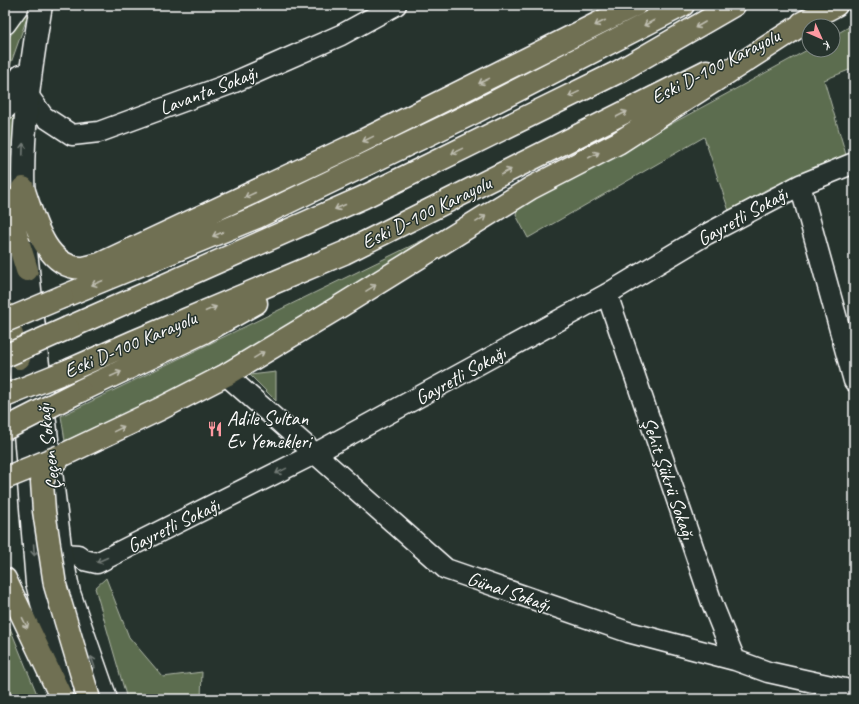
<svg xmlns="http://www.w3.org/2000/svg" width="859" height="704" viewBox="0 0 859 704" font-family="Caveat,sans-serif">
	<rect width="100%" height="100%" fill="#26332d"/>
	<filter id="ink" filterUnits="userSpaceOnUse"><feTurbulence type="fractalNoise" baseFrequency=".025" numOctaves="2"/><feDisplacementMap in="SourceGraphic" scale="8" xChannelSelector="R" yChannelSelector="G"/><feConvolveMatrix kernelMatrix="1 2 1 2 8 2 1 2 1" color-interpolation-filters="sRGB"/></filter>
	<g filter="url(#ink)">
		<path fill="#5c6d4f" stroke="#aeb6a7" d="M29 5H31L29 12 11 63 5 89V43L20 22Z
			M854 24V68L824 80 847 158 769 188 729 211 704 137 528 238 516 215 517 208 809 49 833 50V36Z
			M15 112 10 183 5 173V119Z
			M423 240 346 292 178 389 65 441 61 416Z
			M276 372V401L250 375Z
			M106 578 129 637 163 677 202 672 201 699H127L95 588Z
			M10 628 39 699H5V634Z"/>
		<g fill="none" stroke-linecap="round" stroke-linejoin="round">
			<g stroke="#fff" stroke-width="23">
				<path id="minor" d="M27 94 43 116 72 135 99 132 230 84 341 35 396 5
					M800 185 854 381
					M607 294 712 603 735 660
					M226 375 446 569 628 632 735 660 768 672 854 691
					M61 554 78 555 84 560 97 563 316 453 607 294 707 234 800 185 854 163"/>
			</g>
			<g stroke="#fff" stroke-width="25">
				<path id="secondary" d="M5 23 18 5
					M5 108 11 102 21 76
					M24 207C20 139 30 72 41 5
					M26 251 37 357 61 554 69 593 106 699
					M5 260 9 272 19 358 37 583 63 686"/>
			</g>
			<g stroke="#fff" stroke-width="25">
				<path id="trunk" d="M802 23 836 5
					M23 188C33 216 44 267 81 268 87 268 94 265 100 264L352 146 635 5
					M5 199 27 270
					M62 297 257 217 475 112 683 5
					M5 312 19 358
					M68 328 364 197 618 72 734 5
					M72 369 133 342 344 253 707 71
					M80 391 204 332 256 303
					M61 456 160 409 226 375 339 307 531 188 618 143 815 16
					M5 579 62 699"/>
			</g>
			<use href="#minor" stroke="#26332d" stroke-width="20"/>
			<use href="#secondary" stroke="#26332d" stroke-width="22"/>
			<use href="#trunk" stroke="#706f52" stroke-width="22"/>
			<g stroke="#fff" stroke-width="25" stroke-linecap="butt">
				<path id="trunk-bridge" d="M5 321 62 297
					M5 356 68 328
					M5 396 72 369
					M5 429 80 391
					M61 456 48 468 42 482 44 511 55 585 89 699
					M5 478 60 456"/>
			</g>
			<use href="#trunk-bridge" stroke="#706f52" stroke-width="22"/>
		</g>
		<defs><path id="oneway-shaft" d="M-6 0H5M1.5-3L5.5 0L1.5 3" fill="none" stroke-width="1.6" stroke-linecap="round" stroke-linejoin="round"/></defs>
		<g stroke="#bfbeb1">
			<use href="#oneway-shaft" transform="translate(600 23) rotate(153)"/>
			<use href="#oneway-shaft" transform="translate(649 23) rotate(153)"/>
			<use href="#oneway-shaft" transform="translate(700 25) rotate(150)"/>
			<use href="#oneway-shaft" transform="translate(484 81) rotate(154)"/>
			<use href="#oneway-shaft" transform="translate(574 94) rotate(154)"/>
			<use href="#oneway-shaft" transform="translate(622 114) rotate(-27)"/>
			<use href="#oneway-shaft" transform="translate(368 139) rotate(154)"/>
			<use href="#oneway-shaft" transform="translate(457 151) rotate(154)"/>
			<use href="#oneway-shaft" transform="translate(594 155) rotate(-28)"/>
			<use href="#oneway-shaft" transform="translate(506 172) rotate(-27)"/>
			<use href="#oneway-shaft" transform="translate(250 195) rotate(155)"/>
			<use href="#oneway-shaft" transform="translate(340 207) rotate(156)"/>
			<use href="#oneway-shaft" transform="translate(481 219) rotate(-32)"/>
			<use href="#oneway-shaft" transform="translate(218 234) rotate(157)"/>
			<use href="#oneway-shaft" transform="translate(97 283) rotate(158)"/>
			<use href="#oneway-shaft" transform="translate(371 288) rotate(-32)"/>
			<use href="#oneway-shaft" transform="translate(211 309) rotate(-23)"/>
			<use href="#oneway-shaft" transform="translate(259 355) rotate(-31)"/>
			<use href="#oneway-shaft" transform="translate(116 374) rotate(-25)"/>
			<use href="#oneway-shaft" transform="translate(119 429) rotate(-26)"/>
			<use href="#oneway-shaft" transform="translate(25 623) rotate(64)"/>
		</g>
		<g stroke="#727a76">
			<use href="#oneway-shaft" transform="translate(23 149) rotate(-88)"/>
			<use href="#oneway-shaft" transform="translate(281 471) rotate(154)"/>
			<use href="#oneway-shaft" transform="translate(34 550) rotate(86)"/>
			<use href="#oneway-shaft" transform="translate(102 560) rotate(156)"/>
			<use href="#oneway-shaft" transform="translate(93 662) rotate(-109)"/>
		</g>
	</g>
	<defs>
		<g id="restaurant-bare" transform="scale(1.2)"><path d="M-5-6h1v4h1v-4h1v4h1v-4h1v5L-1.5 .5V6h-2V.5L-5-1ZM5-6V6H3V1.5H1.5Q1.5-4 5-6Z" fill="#ff9aa2" stroke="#26332d" stroke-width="2.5" paint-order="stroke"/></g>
	</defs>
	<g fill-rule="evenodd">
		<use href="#restaurant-bare" x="215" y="429"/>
	</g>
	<g text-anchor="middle" stroke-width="3" stroke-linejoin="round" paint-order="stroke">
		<g font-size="20" fill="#fff" stroke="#26332d">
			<text transform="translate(715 66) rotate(-27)" y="7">Eski D-100 Karayolu</text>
			<text transform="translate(208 90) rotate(-21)" y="7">Lavanta Sokağı</text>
			<text transform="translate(426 212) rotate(-26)" y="7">Eski D-100 Karayolu</text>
			<text transform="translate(742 216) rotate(-29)" y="7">Gayretli Sokağı</text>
			<text transform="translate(130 344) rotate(-23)" y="7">Eski D-100 Karayolu</text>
			<text transform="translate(460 375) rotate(-29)" y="7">Gayretli Sokağı</text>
			<text transform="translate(48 447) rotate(-97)" y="7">Çeçen Sokağı</text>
			<text transform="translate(669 478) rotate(71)" y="7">Şehit Şükrü Sokağı</text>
			<text transform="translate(173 525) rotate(-26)" y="7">Gayretli Sokağı</text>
			<text transform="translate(509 591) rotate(19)" y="7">Günal Sokağı</text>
		</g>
		<g font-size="20" fill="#fff" stroke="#26332d" text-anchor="start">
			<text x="227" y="425">Adile Sultan<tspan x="227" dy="23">Ev Yemekleri</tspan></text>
		</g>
	</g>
	<rect width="859" height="704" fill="none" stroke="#26332d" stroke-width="20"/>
	<rect x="10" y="10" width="839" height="684" fill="none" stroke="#fff" stroke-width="1.5" filter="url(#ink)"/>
	<g transform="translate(821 38) rotate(135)"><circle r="19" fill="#26332d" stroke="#7d8581"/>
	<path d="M0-3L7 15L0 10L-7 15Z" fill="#ff9aa2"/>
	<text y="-6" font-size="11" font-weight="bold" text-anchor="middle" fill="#ffffff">K</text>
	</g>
</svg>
